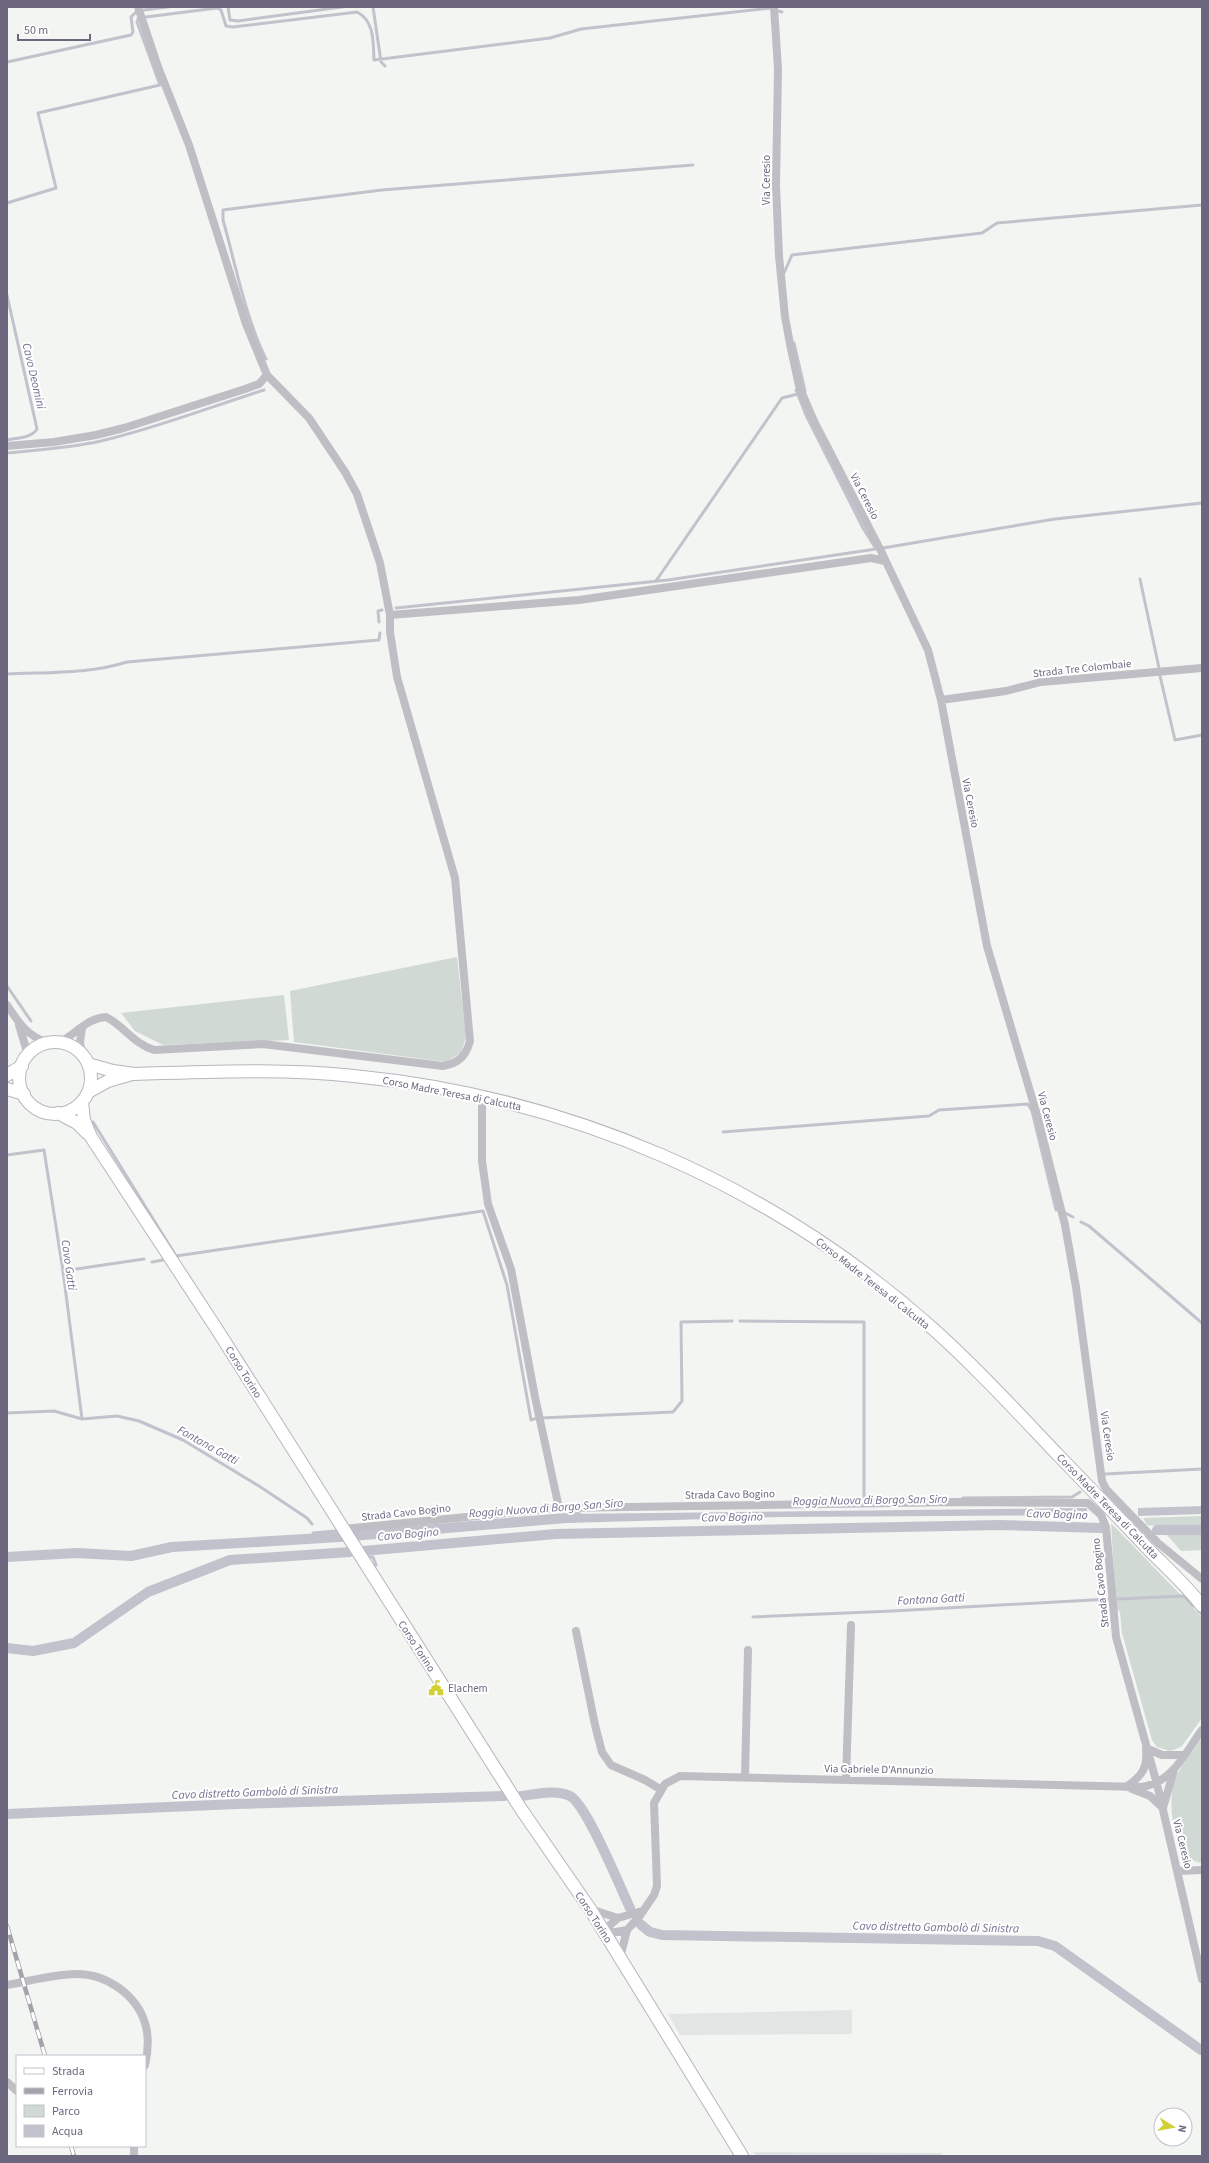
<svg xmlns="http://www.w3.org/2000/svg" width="1209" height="2163" viewBox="0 0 1209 2163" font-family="'Source Sans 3',sans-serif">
	<rect width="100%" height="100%" fill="#f2f5f1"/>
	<path fill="#e3e5e5" d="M852 2010V2034L680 2035 668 2014Z
		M753 2152 942 2153V2156H756Z"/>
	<path fill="#d1d9d4" d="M457 957 466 1037 461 1053 446 1062 294 1042 290 991Z
		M284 995 289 1040 163 1045 135 1031 121 1013Z
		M1202 1516V1550L1181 1551 1159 1526 1147 1525 1143 1518Z
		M1111 1523 1202 1617V1718L1182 1746 1176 1749 1170 1751 1157 1747 1152 1740 1122 1633 1120 1612 1116 1609Z
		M1202 1738V1863C1174 1861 1168 1808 1173 1786 1177 1769 1192 1753 1202 1738Z"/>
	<path fill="#c2c2cd" d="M1202 1506V1514L1138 1516V1508Z
		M1087 1508V1515L783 1517 566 1523 565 1514Z"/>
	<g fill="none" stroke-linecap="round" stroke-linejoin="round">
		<path stroke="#c2c2cd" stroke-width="3" d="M228 7 230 20 238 21 342 7
			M373 7 381 62 385 66
			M144 10 168 7
			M778 11 782 12
			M146 17 217 8 221 10 226 26 233 27 357 12C375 21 373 43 374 60L550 38 581 29 771 8
			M7 62 131 35 133 32 131 17 137 11
			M7 203 56 188 38 113 160 85 137 22 138 19
			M784 273 792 255 982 233 997 223 1202 205
			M7 295 37 429C32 438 16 438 7 440
			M794 343 805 391
			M266 359C246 320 235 262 223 220V210L382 190 693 165
			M7 453C38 450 70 448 101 441 157 428 210 407 264 390
			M883 548 1055 519 1202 503
			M1140 579 1159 668
			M656 581 782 398 798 394
			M396 608 668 580 876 549 863 528 806 415 796 390
			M379 622 378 611 382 610
			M7 674C46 672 90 674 127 662L379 640 380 633
			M1160 676 1175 740 1202 735
			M7 986 31 1021
			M93 1122 176 1256 483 1211 507 1285 531 1420 537 1418
			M723 1132 929 1116 939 1110 1028 1104 1032 1111 1056 1210
			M7 1155 44 1150 63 1271 82 1419
			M1065 1213 1073 1217
			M1081 1222 1089 1226 1202 1323
			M152 1262 163 1260
			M63 1271 144 1259
			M740 1321 864 1322V1499H867
			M7 1413 54 1411 82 1419 117 1416 139 1421 183 1440 259 1486 307 1518 312 1524
			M541 1418 673 1412 682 1401 681 1322 732 1321
			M1105 1474 1202 1469
			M963 1498 1072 1497 1080 1492
			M313 1533 336 1531
			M367 1557H373L376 1565
			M1118 1599 1184 1596 1193 1606
			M1199 1611 1202 1614
			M753 1617 893 1611 1110 1599"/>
		<path stroke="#c2c2cd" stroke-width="10" d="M1157 1530H1202
			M363 1551 556 1534 1000 1525 1102 1528
			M7 1557 77 1553 131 1556 172 1547 340 1537 578 1517
			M7 1648 33 1651 74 1643 148 1592 230 1560 350 1552
			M521 1796C536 1794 556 1789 570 1796 587 1805 620 1887 630 1908
			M7 1814 237 1804 504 1796
			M640 1924 650 1932 662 1935 1038 1941 1055 1946 1201 2050"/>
		<g stroke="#b7b5bd" stroke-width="14">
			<path id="secondary" d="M19 1078a36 36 0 1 1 72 0a36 36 0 1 1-72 0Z
				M88 1064 113 1071 134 1074C207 1072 281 1068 354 1076 568 1097 769 1183 931 1327 976 1367 1017 1412 1059 1456 1090 1488 1120 1519 1150 1551 1168 1569 1187 1586 1202 1606
				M7 1075 22 1066
				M7 1089 24 1094
				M88 1092 108 1081 129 1075
				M82 1102 84 1120 91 1137 218 1331 521 1809 590 1909 742 2156
				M58 1113 77 1123 87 1133"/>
		</g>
		<path stroke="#c0bec5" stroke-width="8" d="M774 7 778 69 776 185 779 256 785 317 791 349 799 386 814 421 880 549 928 650 941 700 987 946 1037 1115 1065 1225 1076 1287 1102 1481 1106 1489 1158 1543 1202 1579
			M7 446 54 442 96 435 124 428 245 389 259 384 267 375 246 324 189 145 158 67 138 7
			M390 615 579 600 871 558 885 561
			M941 700 1006 691 1041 682 1202 668
			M7 1005C19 1023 26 1035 48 1043
			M19 1025 28 1055
			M60 1042C76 1034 87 1018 106 1017 124 1026 134 1044 154 1050L263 1044 443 1066C459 1063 466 1056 470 1041L455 878 397 677 390 632V615L380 563 357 494 345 472 309 418 267 375
			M82 1055 80 1042 82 1028
			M482 1107V1161L488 1204 511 1269 535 1397 559 1508
			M343 1529 559 1508 958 1502 1088 1503 1101 1515 1106 1527 1116 1637 1157 1784 1202 1979
			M576 1631 595 1725 602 1752 611 1765 645 1780 660 1789
			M745 1776 748 1650
			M846 1779 851 1625
			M1126 1787C1142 1776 1148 1768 1146 1748L1162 1755H1184
			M1132 1789 1150 1796 1163 1808 1174 1770
			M1178 1871 1202 1870
			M590 1909 618 1918 642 1911
			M605 1934 627 1930
			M605 1934 610 1925 618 1918
			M620 1958 627 1930 639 1917 654 1895 657 1886 654 1803 665 1784 680 1776 1140 1787C1172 1784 1185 1753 1202 1730
			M7 1985C30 1981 54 1974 77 1974 106 1974 136 1994 145 2023 149 2036 148 2052 145 2065
			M7 2082 17 2091
			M134 2156V2146"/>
		<use href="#secondary" stroke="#fff" stroke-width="12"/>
		<g stroke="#a4a2ab" stroke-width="4.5">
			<path id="rail" d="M7 1926 45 2056
				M71 2146 74 2156"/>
		</g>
		<use href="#rail" stroke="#fff" stroke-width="3" stroke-dasharray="9" stroke-linecap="butt"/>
	</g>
	<defs>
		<g id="civic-bare" transform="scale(1.2)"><path d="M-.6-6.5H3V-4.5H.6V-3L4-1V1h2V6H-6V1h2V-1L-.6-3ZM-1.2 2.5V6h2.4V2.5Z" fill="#d1d135" stroke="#fff" stroke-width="2.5" paint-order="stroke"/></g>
	</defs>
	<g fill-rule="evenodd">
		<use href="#civic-bare" x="436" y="1688"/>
	</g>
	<g text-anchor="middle" stroke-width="4" stroke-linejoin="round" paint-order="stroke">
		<g font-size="11" fill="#6c677f" stroke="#fff">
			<text transform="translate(766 180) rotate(-90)" y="4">Via Ceresio</text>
			<text transform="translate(865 496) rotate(63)" y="4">Via Ceresio</text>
			<text transform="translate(1082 668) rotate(-6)" y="4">Strada Tre Colombaie</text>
			<text transform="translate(971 803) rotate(79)" y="4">Via Ceresio</text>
			<text transform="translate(452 1093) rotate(11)" y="4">Corso Madre Teresa di Calcutta</text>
			<text transform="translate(1048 1116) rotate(75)" y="4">Via Ceresio</text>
			<text transform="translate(873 1283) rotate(38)" y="4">Corso Madre Teresa di Calcutta</text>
			<text transform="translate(244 1372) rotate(58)" y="4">Corso Torino</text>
			<text transform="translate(1108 1436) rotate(82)" y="4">Via Ceresio</text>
			<text transform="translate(730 1494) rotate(-1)" y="4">Strada Cavo Bogino</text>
			<text transform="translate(1108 1506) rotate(46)" y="4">Corso Madre Teresa di Calcutta</text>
			<text transform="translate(406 1512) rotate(-6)" y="4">Strada Cavo Bogino</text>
			<text transform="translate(1100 1583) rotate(-96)" y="4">Strada Cavo Bogino</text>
			<text transform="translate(417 1646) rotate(57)" y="4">Corso Torino</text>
			<text transform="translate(879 1769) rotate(1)" y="4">Via Gabriele D'Annunzio</text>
			<text transform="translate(1183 1844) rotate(76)" y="4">Via Ceresio</text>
			<text transform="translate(594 1917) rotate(57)" y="4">Corso Torino</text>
		</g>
		<g font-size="11" fill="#6c677f" stroke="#fff" text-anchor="start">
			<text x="448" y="1692">Elachem</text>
		</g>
		<g font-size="12" font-style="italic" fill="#737290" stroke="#fff">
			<text transform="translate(34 376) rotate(77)" y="4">Cavo Deomini</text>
			<text transform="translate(69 1265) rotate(82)" y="4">Cavo Gatti</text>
			<text transform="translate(208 1445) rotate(29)" y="4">Fontana Gatti</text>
			<text transform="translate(870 1500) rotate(-1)" y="4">Roggia Nuova di Borgo San Siro</text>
			<text transform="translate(546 1508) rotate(-4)" y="4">Roggia Nuova di Borgo San Siro</text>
			<text transform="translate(1057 1514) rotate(2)" y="4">Cavo Bogino</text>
			<text transform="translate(732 1517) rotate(-1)" y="4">Cavo Bogino</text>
			<text transform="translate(408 1534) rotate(-5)" y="4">Cavo Bogino</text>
			<text transform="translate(931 1599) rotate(-3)" y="4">Fontana Gatti</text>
			<text transform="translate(255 1792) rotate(-2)" y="4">Cavo distretto Gambolò di Sinistra</text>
			<text transform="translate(936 1927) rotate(1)" y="4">Cavo distretto Gambolò di Sinistra</text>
		</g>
	</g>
	<rect width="1209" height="2163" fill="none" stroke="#6c677f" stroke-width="16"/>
	<rect x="16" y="2055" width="130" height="92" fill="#ffffff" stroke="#c4c2cc"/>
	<rect x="24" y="2068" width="20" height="6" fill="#ffffff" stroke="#c4c2cc"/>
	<text x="52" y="2075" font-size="12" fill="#6c677f">Strada</text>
	<rect x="24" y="2088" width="20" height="6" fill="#a4a2ab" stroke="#c4c2cc"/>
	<text x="52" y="2095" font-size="12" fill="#6c677f">Ferrovia</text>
	<rect x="24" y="2105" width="20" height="12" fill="#d1d9d4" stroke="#c4c2cc"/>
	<text x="52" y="2115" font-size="12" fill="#6c677f">Parco</text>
	<rect x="24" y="2125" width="20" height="12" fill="#c2c2cd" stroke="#c4c2cc"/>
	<text x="52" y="2135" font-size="12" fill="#6c677f">Acqua</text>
	<g transform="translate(1173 2127) rotate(101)"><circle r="19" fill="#ffffff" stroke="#c4c2cc"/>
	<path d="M0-3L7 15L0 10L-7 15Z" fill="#d1d135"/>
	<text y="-6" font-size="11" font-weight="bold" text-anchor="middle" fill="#6c677f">N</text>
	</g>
	<path d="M18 34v6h72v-6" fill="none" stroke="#6c677f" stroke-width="2"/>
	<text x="24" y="34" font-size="12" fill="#6c677f" stroke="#ffffff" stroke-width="3" paint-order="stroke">50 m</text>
</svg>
